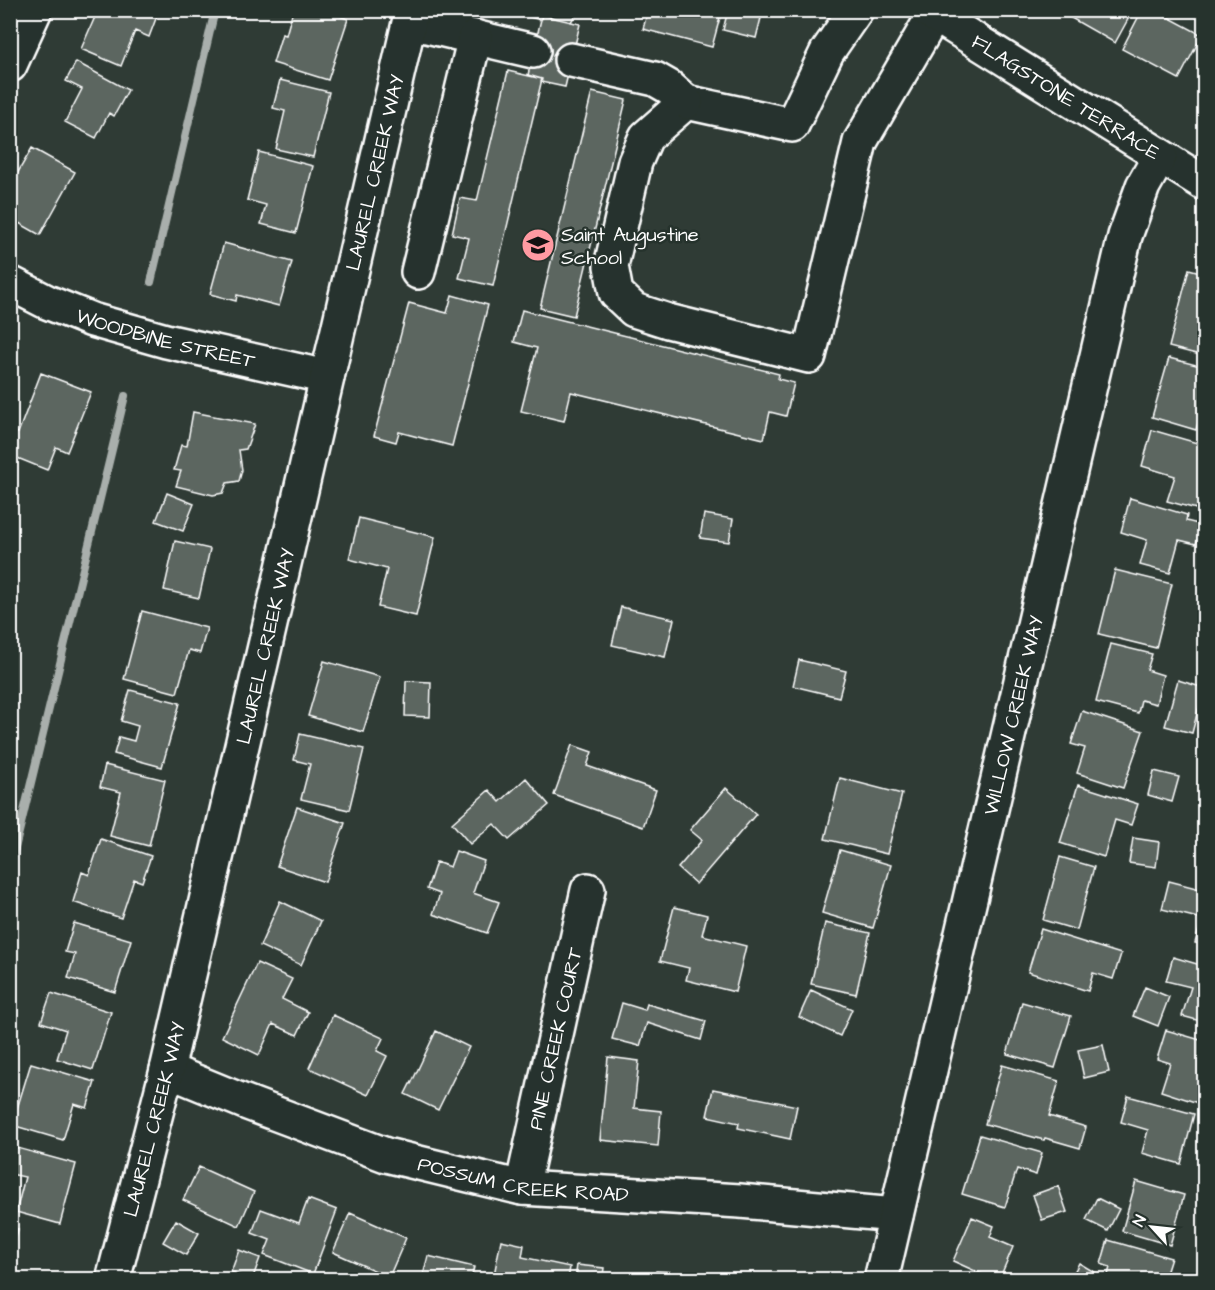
<svg xmlns="http://www.w3.org/2000/svg" width="1215" height="1290" viewBox="0 0 1215 1290" font-family="'Architects Daughter',sans-serif">
	<rect width="100%" height="100%" fill="#2f3b35"/>
	<filter id="ink" filterUnits="userSpaceOnUse"><feTurbulence type="fractalNoise" baseFrequency=".0167" numOctaves="2"/><feDisplacementMap in="SourceGraphic" scale="12" xChannelSelector="R" yChannelSelector="G"/><feConvolveMatrix kernelMatrix="1 2 1 2 8 2 1 2 1" color-interpolation-filters="sRGB"/></filter>
	<g filter="url(#ink)">
		<g fill="none" stroke-linecap="round" stroke-linejoin="round">
			<path stroke="#a9afac" stroke-width="8" d="M151 282 215 10
				M10 869 125 396"/>
		</g>
		<path fill="#5b6661" stroke="#fff" stroke-width="1.5" d="M98 10H152L158 13 149 37 135 31 121 66 81 49Z
			M293 10H322L348 19 328 80 273 63 282 34 286 35Z
			M503 10H578L571 22 542 15 541 20Z
			M648 10H722L712 47 643 29Z
			M728 10H763L756 38 723 30Z
			M1057 10H1133L1115 43Z
			M1142 10H1155L1202 35 1179 79 1122 49Z
			M542 15 580 24 565 87 541 82 542 79 528 75Z
			M76 62 128 90 114 116 109 113 96 138 65 122 82 89 66 81Z
			M508 71 542 79 493 286 459 278 469 238 452 234 460 198 477 201Z
			M280 80 329 92 313 157 276 149 285 111 273 108Z
			M592 92 626 100 574 316 540 308Z
			M32 148 75 172 40 235 10 218V186Z
			M259 152 313 166 296 233 261 224 266 205 247 200Z
			M224 243 292 262 279 306 237 295 236 301 210 294Z
			M1189 269 1204 273V356L1169 347Z
			M452 295 488 305 452 446 399 432 396 442 374 436 409 303 447 313Z
			M522 310 779 374 778 379 794 383 786 416 770 412 764 439 571 392 564 421 521 411 537 348 514 342Z
			M1169 358 1204 367V402L1196 430 1152 417Z
			M41 373 91 392 67 452 56 447 47 470 10 455V430L18 433Z
			M193 412 255 424 246 449 239 450 242 470 239 481 227 483 223 493 213 495 176 486 181 471 174 470 181 445 187 446Z
			M1152 430 1204 445V463L1203 468H1204V494L1200 510 1167 501 1175 476 1142 466Z
			M167 493 194 504 183 531 156 521Z
			M1130 498 1187 515 1186 521 1202 525 1196 544 1179 540 1170 573 1140 565 1147 540 1121 532Z
			M704 514 733 519 729 542 700 538Z
			M359 518 435 537 416 616 378 607 387 569 349 559Z
			M175 541 210 549 199 598 164 590Z
			M1115 570 1172 584 1156 648 1099 634Z
			M621 607 674 619 665 657 612 645Z
			M142 611 207 628 200 653 189 650 177 693 124 679Z
			M1111 644 1152 654 1147 670 1163 675 1156 704 1141 700 1138 713 1096 702Z
			M799 660 846 671 839 697 793 686Z
			M324 661 380 677 363 732 308 716Z
			M1178 680 1204 688 1192 733 1165 726Z
			M406 681 431 682 430 717 405 716Z
			M130 690 180 703 162 767 114 754 119 737 134 741 138 726 121 721Z
			M1082 711 1143 731 1123 788 1077 773 1085 748 1071 744Z
			M300 734 364 749 349 810 301 799 310 764 294 760Z
			M572 745 592 752 587 766 656 790 643 827 554 795Z
			M105 765 165 780 149 846 110 836 121 792 100 787Z
			M1154 771 1179 777 1172 802 1148 795Z
			M526 778 549 805 509 840 494 824 470 844 452 823 489 790 500 802Z
			M840 778 902 794 887 854 825 839Z
			M1078 785 1138 804 1131 825 1115 820 1104 857 1060 843Z
			M726 788 756 814 696 884 678 868 702 840 690 830Z
			M297 807 345 823 325 882 277 866Z
			M1133 838 1159 842 1156 867 1129 863Z
			M101 839 151 856 142 882 134 879 121 918 73 902 82 872 89 875Z
			M840 850 891 865 873 928 822 913Z
			M456 851 484 861 473 893 499 902 487 933 433 914 440 894 427 889 436 862 450 867Z
			M1060 857 1094 867 1077 930 1043 920Z
			M1169 881 1204 890V945L1195 943 1202 919 1162 909Z
			M280 901 321 921 301 965 260 946Z
			M674 907 707 915 702 935 746 946 735 992 686 980 689 968 660 961Z
			M74 923 131 940 115 992 68 978 75 954 65 952Z
			M825 923 870 933 856 994 811 984Z
			M1041 929 1121 954 1113 979 1093 973 1088 991 1028 972Z
			M1173 957 1204 966V1022L1182 1016 1191 987 1166 981Z
			M257 963 292 979 282 999 308 1012 297 1035 273 1024 259 1055 222 1037Z
			M1145 987 1169 997 1158 1026 1133 1016Z
			M811 990 852 1009 840 1036 799 1017Z
			M51 993 111 1012 93 1070 57 1059 66 1030 41 1022Z
			M1022 1002 1071 1016 1055 1068 1007 1054Z
			M622 1003 645 1010 647 1004 706 1021 701 1040 647 1023 640 1046 612 1039Z
			M333 1015 383 1038 377 1051 387 1056 368 1095 309 1068Z
			M1166 1030 1204 1041V1105L1161 1091 1170 1063 1157 1059Z
			M436 1031 469 1047 438 1110 405 1094 410 1084H411Z
			M1103 1045 1109 1072 1084 1078 1078 1050Z
			M608 1057 639 1061 634 1108 661 1111 658 1146 600 1140Z
			M31 1063 95 1082 87 1108 74 1104 63 1140 12 1125Z
			M1002 1065 1059 1081 1049 1116 1086 1127 1080 1148 1045 1138 1044 1140 985 1124Z
			M713 1089 797 1106 790 1139 738 1128 739 1123 707 1116Z
			M1128 1096 1194 1114 1181 1164 1142 1153 1148 1130 1121 1122Z
			M980 1135 1042 1153 1036 1175 1017 1169 1005 1207 962 1194Z
			M10 1146 76 1164 60 1224 16 1212 25 1177 10 1174Z
			M199 1167 254 1192 239 1226 183 1200Z
			M1136 1181 1184 1195 1170 1245 1122 1231Z
			M1058 1186 1067 1212 1042 1220 1033 1195Z
			M1097 1198 1119 1209 1108 1231 1086 1220Z
			M308 1199 337 1210 313 1274 264 1255 270 1240 252 1233 261 1209 299 1223Z
			M350 1213 406 1238 389 1277 333 1252Z
			M972 1217 994 1226 990 1237 1013 1247 999 1280H995L953 1261Z
			M176 1220 199 1233 186 1255 163 1242Z
			M10 1228 18 1229 13 1253 10 1252Z
			M501 1240 524 1245 522 1257 570 1267 568 1280H493Z
			M1108 1240 1171 1258 1164 1280 1107 1279 1110 1267 1101 1264Z
			M239 1250 260 1258 252 1280 231 1272Z
			M428 1256 474 1267 471 1280H422Z
			M1079 1263 1101 1276 1100 1280H1070Z
			M577 1265 604 1268 603 1276 635 1280H575Z
			M656 1271 720 1274V1280H655Z"/>
		<g fill="none" stroke-linecap="round" stroke-linejoin="round">
			<g stroke="#fff" stroke-width="38">
				<g id="minor">
					<path d="M856 10 827 52 792 125 686 102 646 137 635 162 611 266 616 293 634 310 668 321 809 356 860 142 934 15"/>
					<path id="s1" d="M927 10 1204 183"/>
					<path d="M410 22 533 51"/>
					<path d="M571 60 655 79 669 87 686 102"/>
					<path d="M10 65 35 10"/>
					<path d="M418 272 475 37"/>
					<path id="s2" d="M10 283 47 302 92 320 166 341 327 377"/>
					<path id="s3" d="M167 1070 245 1102 386 1155 522 1188 740 1201 896 1215"/>
					<path id="s4" d="M522 1188 588 890"/>
					<path id="s5" d="M113 1280 167 1070 412 10"/>
					<path id="s6" d="M881 1280 1125 236 1143 186 1160 156"/>
				</g>
			</g>
			<use href="#minor" stroke="#26332d" stroke-width="33"/>
		</g>
	</g>
	<defs>
		<g id="school-disc" transform="scale(1.725)"><circle r="9.5" fill="#ff9aa2" stroke="#26332d"/><path d="M0-5L7-2L0 1L-7-2ZM-4 1L0 2.5L4 1V4Q0 6-4 4Z" fill="#111"/></g>
	</defs>
	<g fill-rule="evenodd">
		<use href="#school-disc" x="538" y="245"/>
	</g>
	<g text-anchor="middle" stroke-width="5" stroke-linejoin="round" paint-order="stroke">
		<g font-size="20" fill="#fff" stroke="#26332d">
			<text dy="7" stroke="none"><textPath href="#s1" startOffset="164">FLAGSTONE TERRACE</textPath></text>
			<text dy="7" stroke="none"><textPath href="#s5" startOffset="1138">LAUREL CREEK WAY</textPath></text>
			<text dy="7" stroke="none"><textPath href="#s2" startOffset="166">WOODBINE STREET</textPath></text>
			<text dy="7" stroke="none"><textPath href="#s5" startOffset="652">LAUREL CREEK WAY</textPath></text>
			<text dy="7" stroke="none"><textPath href="#s6" startOffset="580">WILLOW CREEK WAY</textPath></text>
			<text dy="7" stroke="none"><textPath href="#s4" startOffset="153">PINE CREEK COURT</textPath></text>
			<text dy="7" stroke="none"><textPath href="#s5" startOffset="166">LAUREL CREEK WAY</textPath></text>
			<text dy="7" stroke="none"><textPath href="#s3" startOffset="375">POSSUM CREEK ROAD</textPath></text>
		</g>
		<g font-size="20" fill="#fff" stroke="#26332d" text-anchor="start">
			<text x="561" y="241">Saint Augustine<tspan x="561" dy="23">School</tspan></text>
		</g>
	</g>
	<rect width="1215" height="1290" fill="none" stroke="#26332d" stroke-width="36"/>
	<rect x="18" y="18" width="1179" height="1254" fill="none" stroke="#fff" stroke-width="2" filter="url(#ink)"/>
	<g transform="translate(1152 1227) rotate(297)" stroke="#26332d" stroke-width="4.5" paint-order="stroke">
	<path d="M0-4.5L10 22L0 15L-10 22Z" fill="#ffffff"/>
	<text y="-9" font-size="16" font-weight="bold" text-anchor="middle" fill="#ffffff">N</text>
	</g>
</svg>
